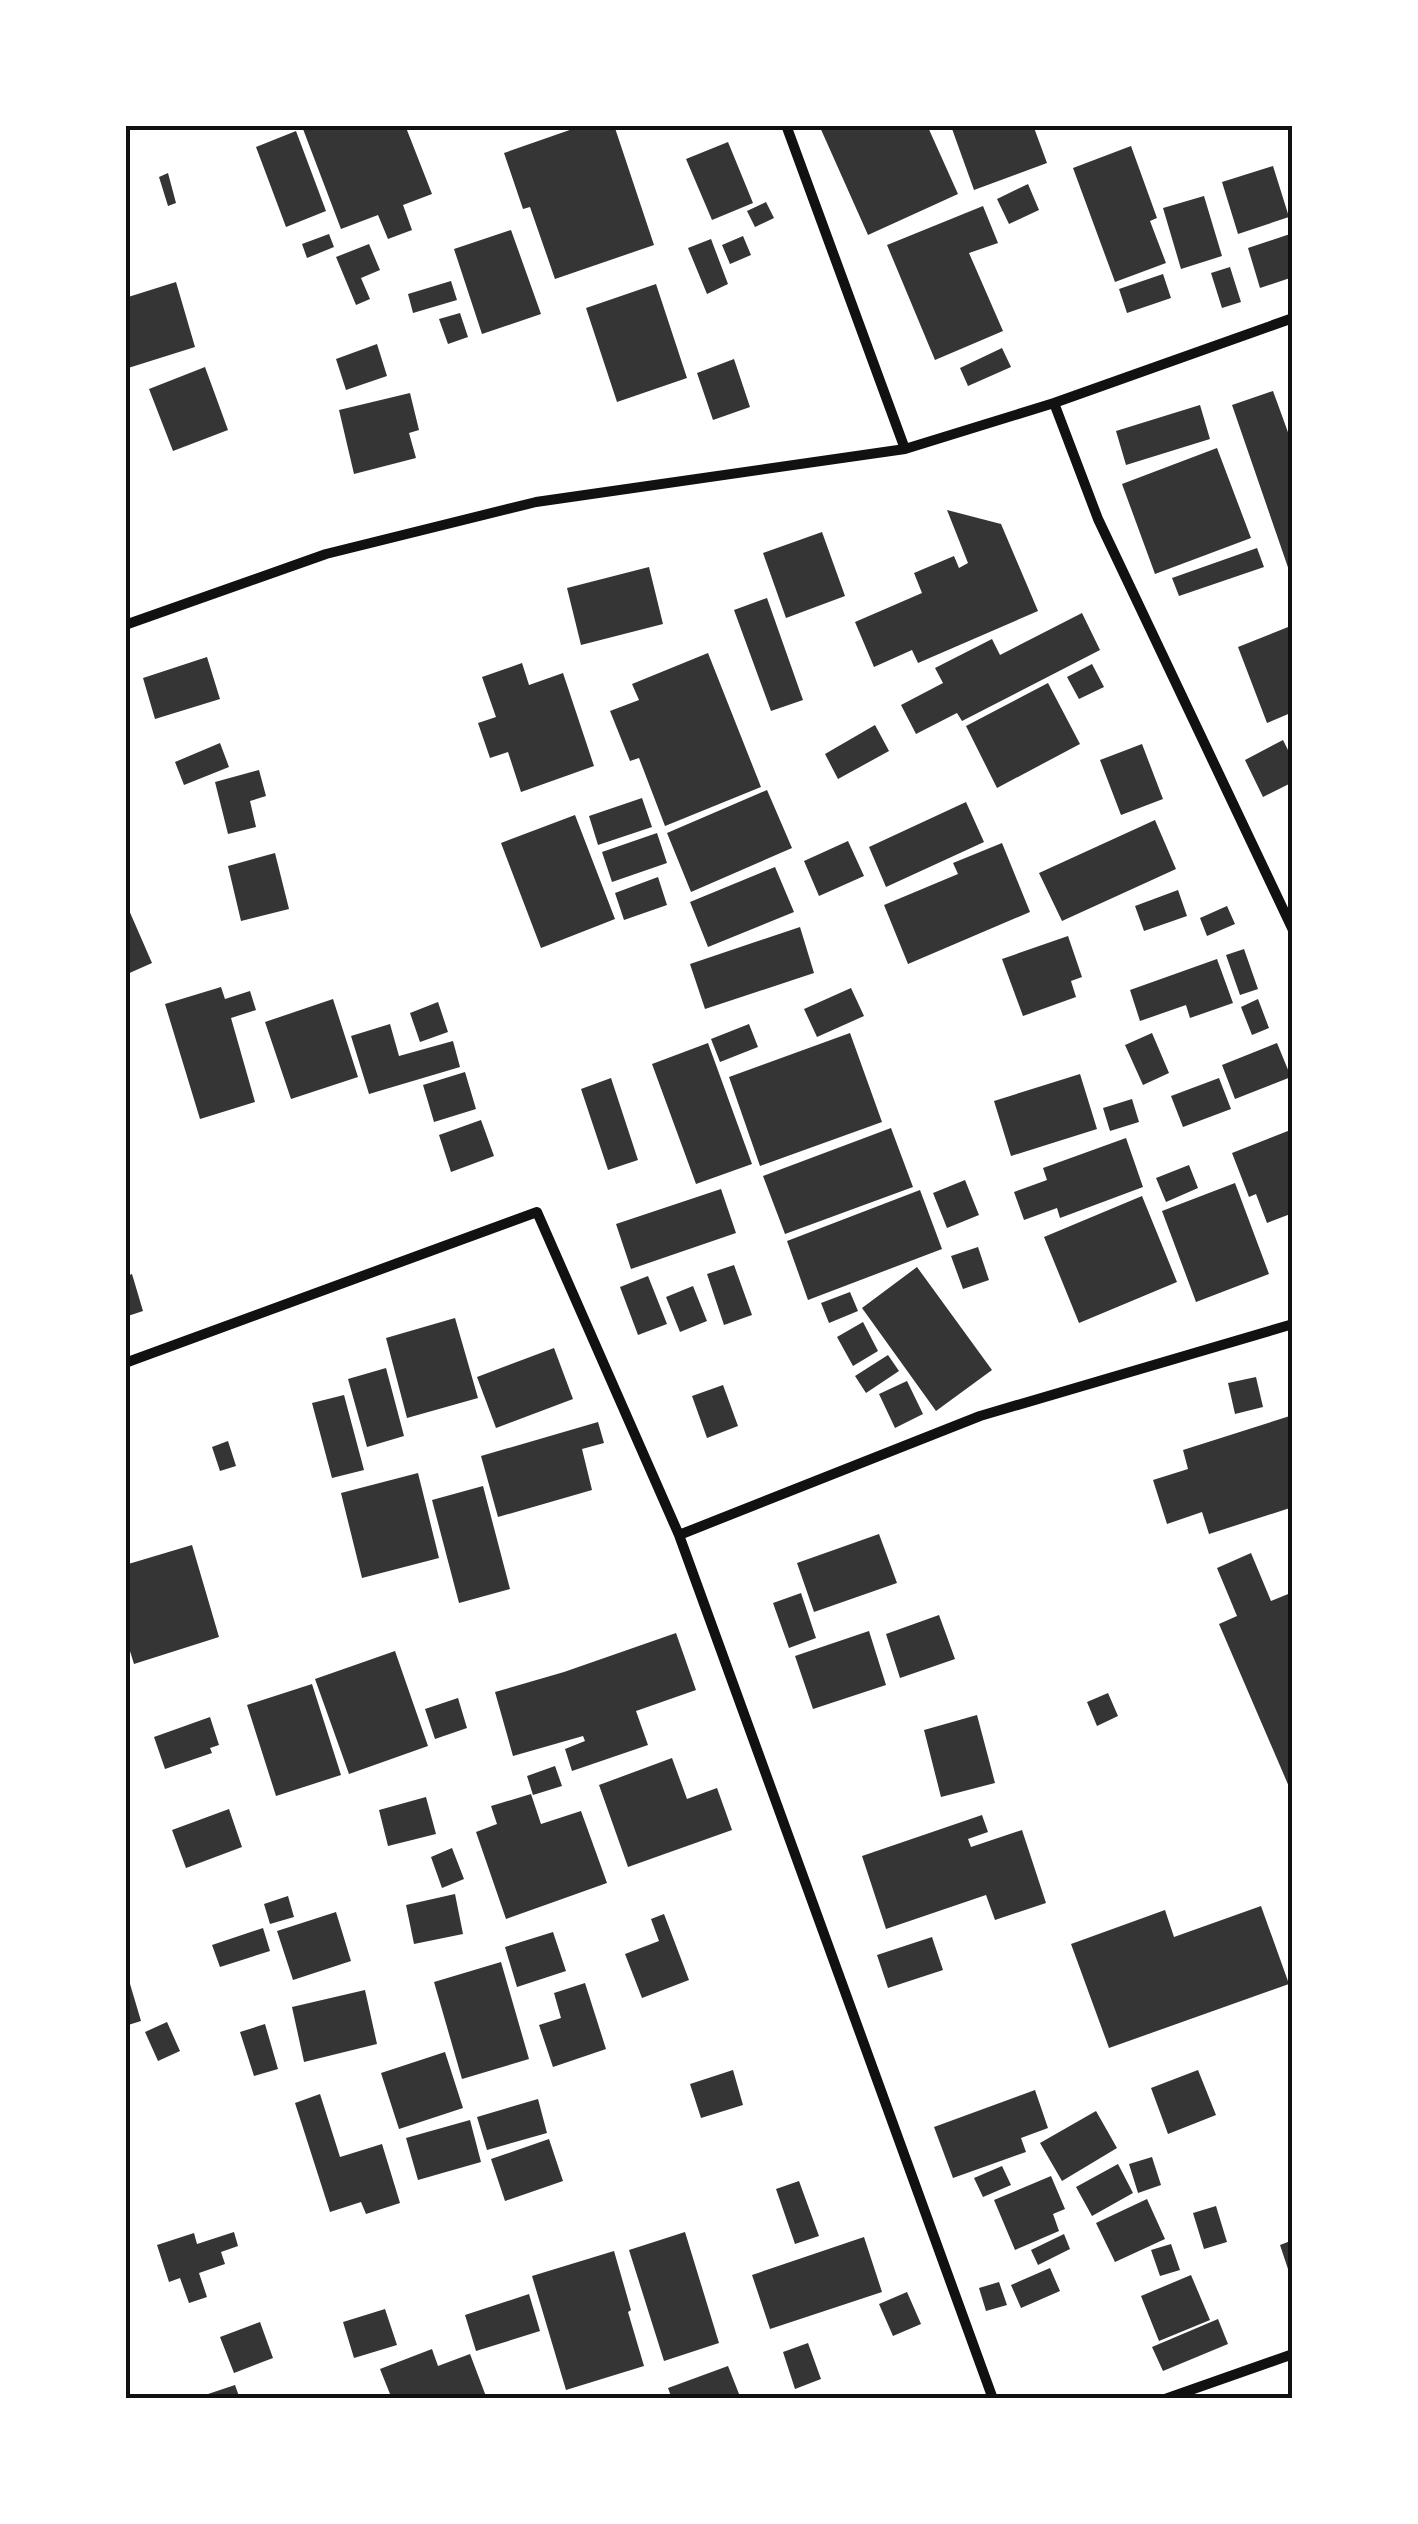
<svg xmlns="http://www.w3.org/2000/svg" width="1418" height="2524" viewBox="0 0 1418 2524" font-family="'Fira Sans',sans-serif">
	<rect width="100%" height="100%" fill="#fff"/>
	<path fill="#353535" d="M314 125H405L432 194 403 205 412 230 388 239 378 215 341 229 303 129Z
		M584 125H614L654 245 555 279 530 207 523 209 504 153Z
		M819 125H927L958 194 868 235Z
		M955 125H1033L1047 163 974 190 951 126Z
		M296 131 326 211 286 227 256 147Z
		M728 142 753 203 712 220 686 159Z
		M1131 146 1157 218 1150 221 1166 263 1115 282 1073 168Z
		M1273 166 1289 217 1238 234 1222 182Z
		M168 173 176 203 168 206 159 177Z
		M1028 184 1039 210 1009 224 997 199Z
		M1204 196 1222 256 1181 269 1163 208Z
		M766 202 774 218 755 227 747 211Z
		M983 206 998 243 969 253 1003 331 935 360 887 245Z
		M511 230 541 314 482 334 454 249Z
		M1293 233V277L1260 288 1248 248Z
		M329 234 334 247 307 258 302 244Z
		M743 236 751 255 730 264 722 245Z
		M711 239 728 284 707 294 688 248Z
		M369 244 380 270 361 278 370 299 356 305 336 257Z
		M1230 267 1241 302 1222 308 1211 273Z
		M1163 274 1171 298 1127 313 1119 289Z
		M451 281 457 300 413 313 408 294Z
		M176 282 195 347 125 369V298Z
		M656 284 687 378 617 402 586 308Z
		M460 313 468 337 448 344 439 319Z
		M377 344 387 376 346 390 336 359Z
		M1002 348 1011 367 968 386 960 368Z
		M734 359 750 407 713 420 697 373Z
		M205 367 228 430 173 451 149 389Z
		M1273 391 1293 446 1292 579 1232 405Z
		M410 393 419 430 409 433 416 458 354 474 339 410Z
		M1200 405 1210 439 1126 465 1116 431Z
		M1217 448 1251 538 1155 574 1122 484Z
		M947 510 1001 524 1038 611 918 663 912 650 874 667 855 622 922 593 914 573 954 556 959 568 968 563Z
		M822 532 845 596 786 618 763 553Z
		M1257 548 1264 567 1179 596 1172 578Z
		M649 567 663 624 581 645 567 588Z
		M767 598 803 700 771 711 734 610Z
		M1082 613 1100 650 962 721 957 713 916 734 901 705 943 683 935 668 992 639 1000 655Z
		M1293 625V712L1267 723 1238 647Z
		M708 653 761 787 665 826 639 758 630 761 610 711 639 700 632 684Z
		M207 657 220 699 155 719 143 678Z
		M522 663 529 685 563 673 594 766 521 792 508 752 490 758 478 723 496 717 482 677Z
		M1092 664 1104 687 1079 699 1067 677Z
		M1048 683 1080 744 997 788 966 726Z
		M875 725 889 751 838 779 825 754Z
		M1283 740 1293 760V782L1263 797 1245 760Z
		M220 743 229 767 184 785 175 762Z
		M1142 744 1163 799 1121 815 1100 760Z
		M259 770 266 796 250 801 256 827 228 834 215 782Z
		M767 790 792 848 691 892 667 833Z
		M642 798 652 827 598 845 589 816Z
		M966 802 984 842 886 887 869 847Z
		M575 815 615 919 541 948 501 843Z
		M1155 820 1176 869 1062 921 1039 873Z
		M657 833 667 863 612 882 602 852Z
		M848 841 864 876 819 896 804 861Z
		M1002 843 1030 912 908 964 884 905 958 874 953 863Z
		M275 853 289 909 241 921 228 866Z
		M775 867 794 912 708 947 690 902Z
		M658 877 667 905 624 920 615 893Z
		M1178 890 1187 916 1144 931 1135 906Z
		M125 901 152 963 125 975Z
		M1227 906 1235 924 1207 936 1200 918Z
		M800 927 814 973 705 1009 690 964Z
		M1068 936 1082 977 1071 981 1076 997 1023 1016 1002 959Z
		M1244 949 1258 989 1240 995 1226 955Z
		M1217 959 1233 1003 1190 1018 1186 1005 1140 1021 1130 990Z
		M221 987 225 999 250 991 256 1010 231 1018 255 1102 200 1119 165 1004Z
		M851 988 864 1016 817 1037 804 1009Z
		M333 999 358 1077 291 1099 265 1022Z
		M1258 999 1269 1028 1252 1035 1241 1007Z
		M438 1002 448 1032 420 1042 410 1013Z
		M390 1024 399 1056 453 1041 460 1067 369 1094 351 1036Z
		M749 1024 758 1047 720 1062 711 1039Z
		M850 1033 882 1122 760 1166 729 1077Z
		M1152 1033 1169 1073 1143 1085 1125 1045Z
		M708 1043 752 1164 696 1184 652 1064Z
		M1277 1043 1291 1077 1235 1099 1222 1065Z
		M465 1072 476 1109 434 1122 423 1085Z
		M1080 1074 1097 1129 1011 1156 994 1101Z
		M611 1078 638 1160 608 1170 581 1089Z
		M1219 1078 1231 1109 1183 1127 1171 1096Z
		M1132 1099 1139 1122 1110 1131 1103 1108Z
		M481 1120 494 1156 451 1172 439 1135Z
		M891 1128 913 1187 785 1234 763 1176Z
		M1293 1129V1213L1267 1223 1256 1194 1249 1197 1232 1153Z
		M1126 1138 1143 1187 1060 1218 1057 1208 1024 1220 1014 1192 1047 1180 1043 1168Z
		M1189 1165 1198 1188 1166 1202 1156 1178Z
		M965 1180 979 1215 947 1228 933 1193Z
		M1235 1183 1269 1274 1196 1302 1162 1211Z
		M721 1189 736 1233 631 1269 616 1224Z
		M920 1190 942 1249 808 1300 787 1241Z
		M1142 1196 1177 1282 1079 1323 1044 1237Z
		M978 1247 989 1280 963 1289 951 1256Z
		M734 1265 752 1315 724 1325 707 1274Z
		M917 1267 992 1370 936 1411 862 1308Z
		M132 1274 143 1311 125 1317V1277Z
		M648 1276 667 1324 638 1335 620 1287Z
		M693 1286 707 1321 680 1332 666 1297Z
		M850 1292 858 1311 829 1323 821 1303Z
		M455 1318 478 1398 407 1418 386 1338Z
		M863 1322 878 1351 853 1366 837 1337Z
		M554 1348 573 1399 496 1428 477 1377Z
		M888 1355 899 1371 866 1393 855 1376Z
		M386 1368 404 1436 367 1447 348 1379Z
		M1256 1377 1263 1407 1235 1414 1228 1383Z
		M907 1381 923 1414 895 1428 879 1394Z
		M723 1385 738 1426 707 1438 692 1396Z
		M344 1395 364 1470 332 1478 312 1403Z
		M1293 1415V1507L1209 1534 1202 1512 1167 1524 1153 1480 1188 1469 1183 1450Z
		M598 1422 604 1443 582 1449 592 1490 498 1517 481 1456Z
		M228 1441 236 1466 220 1471 212 1447Z
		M418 1473 439 1558 362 1578 341 1493Z
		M483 1486 510 1589 459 1603 432 1500Z
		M879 1534 897 1583 814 1612 797 1563Z
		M192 1545 219 1637 134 1664 125 1635V1565Z
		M1251 1553 1271 1601 1293 1592V1796L1219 1624 1237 1616 1217 1568Z
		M801 1593 816 1638 789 1648 773 1603Z
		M939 1615 955 1659 900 1678 886 1634Z
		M869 1631 886 1685 813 1709 795 1656Z
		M676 1633 696 1690 636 1711 648 1745 572 1771 565 1749 585 1741 583 1736 513 1756 495 1692 564 1672Z
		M395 1651 428 1746 349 1774 315 1679Z
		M312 1684 341 1775 276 1796 247 1705Z
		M1108 1693 1118 1716 1097 1726 1087 1702Z
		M458 1698 467 1728 435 1739 425 1709Z
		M977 1715 995 1783 941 1797 924 1730Z
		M210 1717 219 1745 210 1748 212 1753 165 1769 154 1737Z
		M672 1758 687 1799 717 1788 732 1830 628 1867 599 1785Z
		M555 1766 562 1786 533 1795 527 1776Z
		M531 1794 541 1824 581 1811 607 1883 506 1919 476 1832 497 1824 491 1806Z
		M426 1797 436 1834 388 1846 379 1810Z
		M229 1809 242 1847 186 1868 172 1830Z
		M982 1815 988 1832 968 1839 971 1847 1022 1830 1046 1903 995 1920 986 1895 886 1929 862 1856Z
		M452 1848 464 1879 442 1888 431 1857Z
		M455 1894 463 1934 414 1944 406 1905Z
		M288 1896 294 1917 270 1924 264 1904Z
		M1261 1906 1289 1984 1109 2048 1071 1944 1165 1910 1174 1937Z
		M336 1912 351 1961 293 1980 277 1931Z
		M664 1914 689 1980 642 1998 625 1954 659 1941 651 1919Z
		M263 1928 270 1951 220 1967 212 1945Z
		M553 1932 566 1971 517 1987 505 1947Z
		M932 1937 943 1970 888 1988 877 1955Z
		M501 1962 529 2059 462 2079 434 1982Z
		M125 1967 141 2021 125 2026Z
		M585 1983 606 2049 553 2067 539 2025 561 2018 554 1993Z
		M365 1990 377 2044 304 2062 292 2007Z
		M167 2022 180 2051 158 2061 145 2032Z
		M265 2024 278 2069 254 2076 240 2032Z
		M445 2052 463 2108 399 2129 381 2073Z
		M733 2070 743 2105 701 2118 690 2084Z
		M1198 2070 1216 2115 1168 2134 1151 2088Z
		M1035 2090 1048 2128 1021 2138 1026 2152 953 2178 934 2127Z
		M320 2094 340 2157 382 2144 400 2203 366 2214 361 2202 330 2212 295 2103Z
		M538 2099 547 2133 487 2150 477 2117Z
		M1096 2111 1117 2148 1062 2181 1040 2143Z
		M470 2120 481 2162 418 2180 406 2138Z
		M549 2139 563 2181 505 2201 491 2159Z
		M1152 2157 1161 2185 1138 2193 1129 2164Z
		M1118 2164 1133 2193 1092 2216 1076 2187Z
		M1002 2166 1011 2185 983 2197 974 2178Z
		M1051 2176 1065 2209 1053 2214 1059 2231 1015 2250 994 2200Z
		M799 2181 819 2236 795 2244 776 2189Z
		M1147 2199 1165 2239 1115 2262 1096 2223Z
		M1216 2206 1227 2242 1204 2249 1193 2213Z
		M234 2232 238 2246 221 2252 225 2264 199 2273 207 2297 189 2303 180 2278 169 2282 157 2245 194 2233 197 2244Z
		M685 2232 719 2343 664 2361 629 2250Z
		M1064 2234 1070 2249 1038 2265 1031 2250Z
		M864 2237 882 2292 770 2329 752 2275Z
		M1293 2240V2281H1292L1280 2245Z
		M1171 2244 1180 2270 1160 2276 1151 2250Z
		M614 2251 631 2310 628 2312 644 2366 566 2390 532 2276Z
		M1050 2268 1060 2291 1021 2308 1011 2285Z
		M1191 2275 1210 2320 1159 2341 1141 2296Z
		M999 2282 1007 2305 986 2311 979 2288Z
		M907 2292 921 2324 893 2336 879 2304Z
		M529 2294 540 2331 476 2351 465 2315Z
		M385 2309 397 2345 354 2358 343 2322Z
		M1218 2319 1228 2344 1163 2371 1152 2347Z
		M260 2322 273 2358 234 2373 220 2337Z
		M808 2343 821 2379 795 2389 783 2352Z
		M432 2349 438 2366 470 2354 487 2399H392L380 2369Z
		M728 2366 741 2399H672L668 2388Z
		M235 2385 240 2399H196V2398Z"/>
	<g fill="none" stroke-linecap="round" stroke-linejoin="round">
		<path stroke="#111" stroke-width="10" d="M786 125 905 449 1054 403 1098 519 1293 930
			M1054 403 1293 318
			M125 625 326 554 536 502 905 449
			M125 1363 537 1212 679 1535 993 2399
			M679 1535 980 1416 1293 1324
			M1165 2399 1293 2354"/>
	</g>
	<rect width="1418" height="2524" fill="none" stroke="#ffffff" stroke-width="255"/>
	<rect x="128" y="128" width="1162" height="2268" fill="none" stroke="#111" stroke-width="4"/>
</svg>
